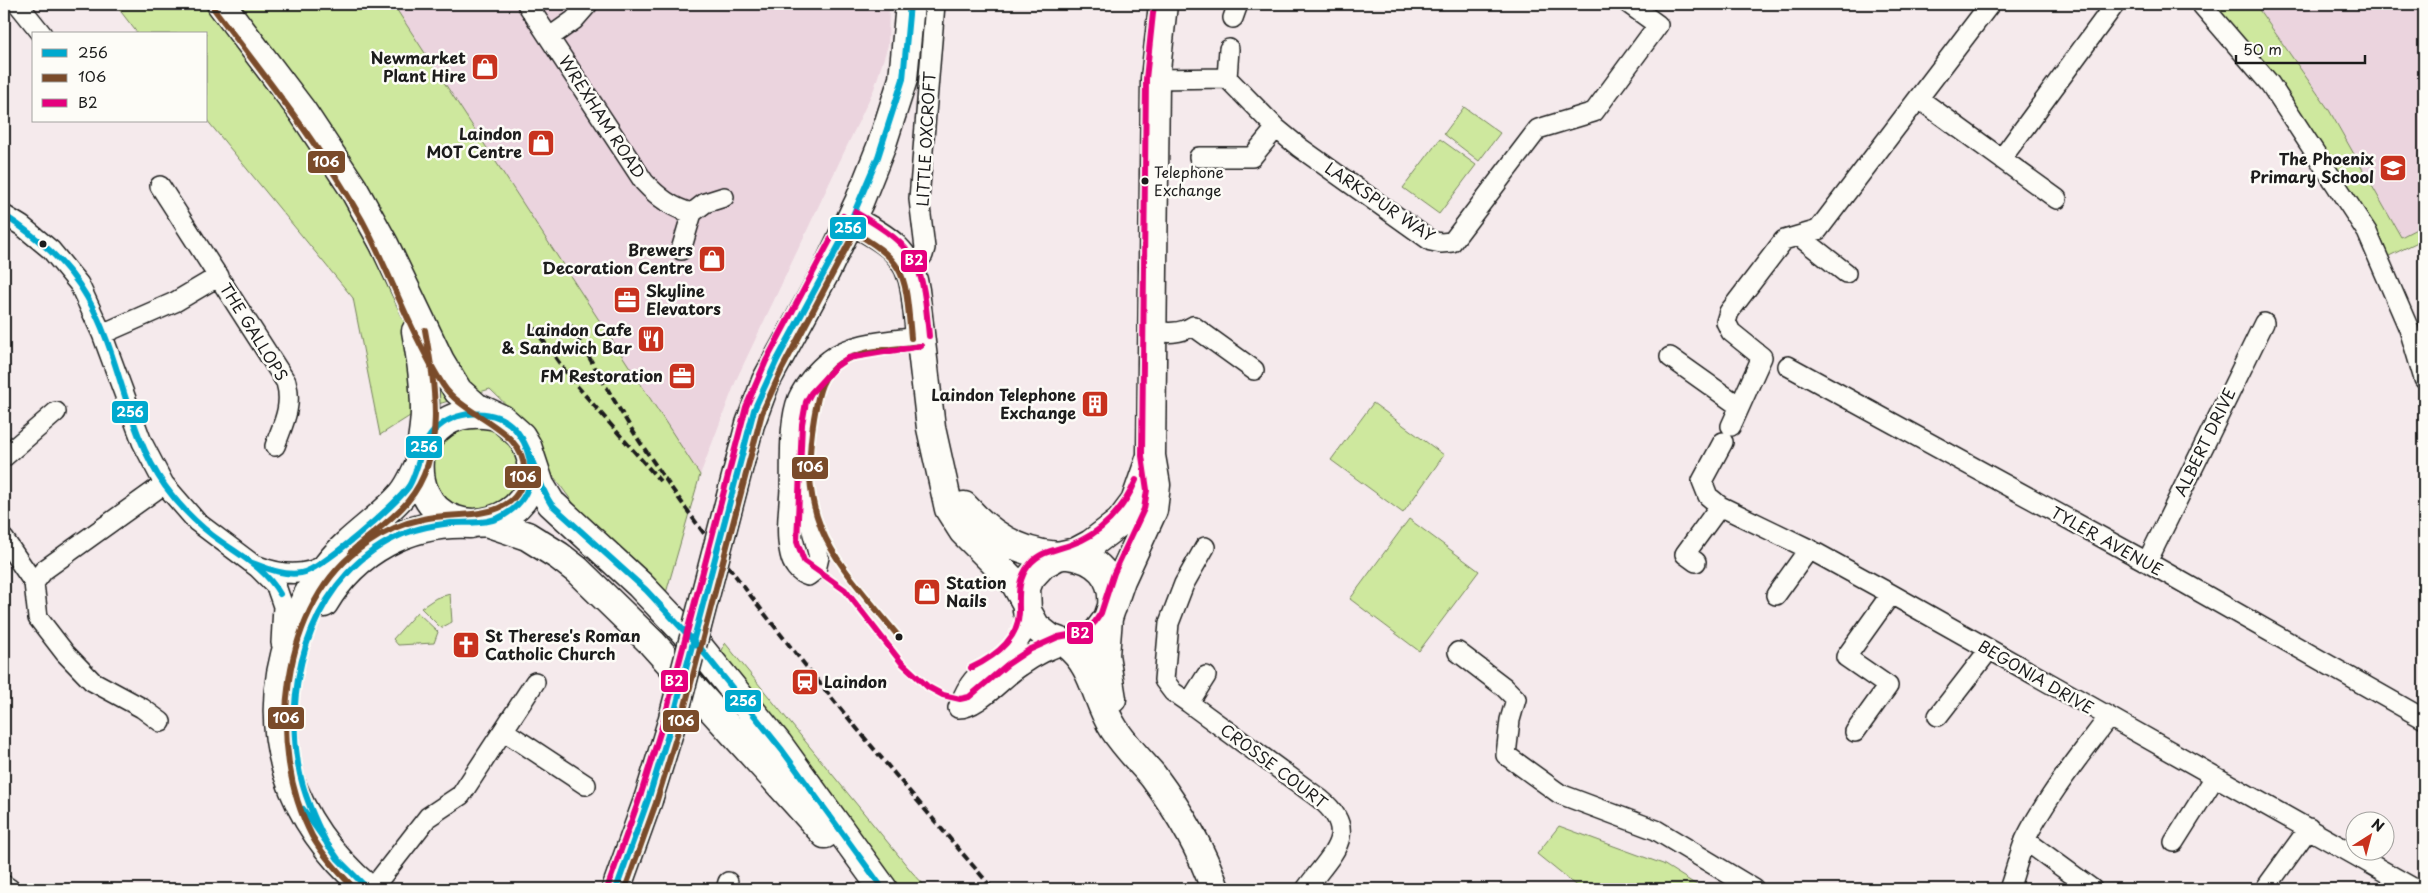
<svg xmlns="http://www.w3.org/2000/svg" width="2428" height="893" viewBox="0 0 2428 893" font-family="'Playpen Sans',sans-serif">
	<rect width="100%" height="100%" fill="#f5eaec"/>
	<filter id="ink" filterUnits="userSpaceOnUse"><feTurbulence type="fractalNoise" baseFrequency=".02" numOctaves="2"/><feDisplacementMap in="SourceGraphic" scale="10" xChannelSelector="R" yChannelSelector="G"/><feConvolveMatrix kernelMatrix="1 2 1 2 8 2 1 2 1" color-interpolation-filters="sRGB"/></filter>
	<g filter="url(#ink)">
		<path fill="#ebd4de" d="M392 4H889L888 45 874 89 737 378 700 475 583 302Z
			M2255 4H2424V225L2401 237 2329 110Z"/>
		<path fill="#cee89e" stroke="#75825d" d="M115 4H393L700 475 664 600 582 515 549 470 529 427 490 389 421 409 380 435 353 298 206 119V34H138Z
			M2215 4H2255L2329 110 2401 237 2424 225V239L2387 257 2273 78Z
			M1464 107 1500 133 1479 161 1444 134Z
			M1440 139 1476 165 1439 214 1403 188Z
			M1373 403 1444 455 1403 513 1331 460Z
			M471 424 499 431 517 452 519 480 504 504 461 512 437 493 431 463 444 436Z
			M1409 519 1479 571 1419 651 1350 599Z
			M450 594 452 622 441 628 421 608 436 598Z
			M417 612 438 632 434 643 398 645 393 639Z
			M725 643 912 872 928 889H883L718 661Z
			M1559 826 1663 864 1703 889H1580L1537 854Z"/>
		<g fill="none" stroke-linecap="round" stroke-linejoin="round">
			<g stroke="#1c1c1c" stroke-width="22">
				<path id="street" d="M18 4 42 34
					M527 4 644 182C658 197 672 208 692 213L681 250
					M2201 4 2270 84 2367 232 2409 329 2424 379
					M1233 18 1238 4
					M550 37 574 20 588 4
					M1227 78 1229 49
					M1155 79 1227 78 1276 128 1299 147 1431 241 1441 243 1452 242 1538 129 1594 112 1658 25 1629 4
					M1919 99 2057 199
					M1199 157H1252L1276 128
					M2002 158 2115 4
					M160 186 286 382C293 406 283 424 275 446
					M692 213 705 203 724 197
					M4 215 22 226 51 250 79 284 102 334 142 442 164 484 197 522 258 568 276 586 283 606 281 643
					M1799 236 1846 273
					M911 268 923 255 925 248 919 199 935 4
					M1152 331C1167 333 1180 334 1193 326L1254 370
					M102 334 175 302 219 276
					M1670 357 1739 406
					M1788 366 2147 562 2424 719
					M816 374 803 430 801 473 807 511 819 557 816 570 808 576C798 573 792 564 790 554 785 532 789 510 790 489 791 463 788 422 798 398 804 385 817 369 829 360 853 341 891 341 920 337
					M1731 426 1762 357 1731 332 1726 322 1729 312 1784 240 1818 230 1990 4
					M1723 442 1702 481 1708 496 1720 506 1809 549 1891 594 2415 889
					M4 457 56 412
					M4 539 34 583 38 618 65 653 92 681 142 708 161 722
					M1696 562 1685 554 1720 506
					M2147 562 2264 323
					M258 566C281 575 305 578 327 563
					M34 583 44 570 164 484
					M1776 595 1809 549
					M1027 611C1027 654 995 654 973 680 966 688 962 698 958 708 978 709 1003 677 1021 666 1035 656 1050 648 1066 644
					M1458 652 1504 687 1516 699 1510 720 1506 755 1560 794 1656 830 1754 889
					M1206 676 1189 703 1320 799C1362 833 1330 855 1306 889
					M1189 703 1173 692 1164 680 1169 623 1184 584 1205 547
					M1938 716 1989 650
					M504 731 586 785
					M1855 732 1888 686 1846 657 1891 594
					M2025 840 2092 889
					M2174 842 2215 777
					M4 885 10 889
					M372 889 428 817 461 795 535 682
					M726 889 728 882
					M2009 889C2015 873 2019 854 2026 838 2048 795 2079 757 2108 718
					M2265 889 2309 828"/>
			</g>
			<g stroke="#1c1c1c" stroke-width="31">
				<path id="secondary" d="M221 4 302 111 353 188 384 244 440 361 458 391 476 407 502 419 521 436 527 446 540 485 551 503 640 585 699 647 778 744 883 889
					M851 220C884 238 909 250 915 290L931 428 949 509 963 531 1015 583 1025 601
					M416 331C421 358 425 384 425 411 425 438 413 467 425 493 450 547 541 522 531 463
					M422 451C435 421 460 410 491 415
					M1151 456 1156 485 1153 510 1121 580 1108 618 1097 633 1080 643 1066 644 1050 638 1036 627 1027 611 1026 588 1030 578 1043 564 1058 556 1076 552 1091 544 1120 522 1135 502 1151 456 1155 79 1163 4
					M741 458 750 424 766 381 826 271 859 202 881 147 903 79 910 4
					M964 506C989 534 1020 554 1058 556
					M486 522 527 536 559 556 577 570 652 643 825 834
					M1068 555C1097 558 1115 577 1112 607
					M324 603C355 550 410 521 470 524
					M1108 618 1105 655 1112 699
					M1066 644C1096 667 1095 700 1114 729 1125 746 1140 761 1153 776 1179 811 1201 848 1215 889
					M368 889C291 823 257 733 291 635 299 610 311 585 328 565 349 538 380 520 402 495 410 486 414 475 419 465
					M616 889 648 800"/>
			</g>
			<use href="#street" stroke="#fdfcf7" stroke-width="19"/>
			<use href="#secondary" stroke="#fdfcf7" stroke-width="28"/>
			<path stroke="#1c1c1c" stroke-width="4" stroke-dasharray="8 4" stroke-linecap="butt" d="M570 325C595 366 617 408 644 448 749 604 871 747 993 889
				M534 328 571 379 660 481"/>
			<g stroke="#1c1c1c" stroke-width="31" stroke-linecap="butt">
				<path id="secondary-bridge" d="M648 800 672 722 741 458"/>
			</g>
			<use href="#secondary-bridge" stroke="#fdfcf7" stroke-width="28"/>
			<g stroke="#fdfcf7" stroke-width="10">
				<path id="bus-1" d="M4 215C37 237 67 262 87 297 121 356 125 429 165 486 178 504 194 521 212 535 237 554 264 566 280 594
					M250 562C266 568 283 576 301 573 321 570 397 504 409 486 419 469 419 447 434 431 454 410 494 406 515 429 533 450 536 481 551 504L646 590 701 649 782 750 883 889
					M303 809 338 859 368 889
					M328 846C315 820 303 794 298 764 283 676 315 571 403 534 418 528 434 525 451 523 471 522 492 525 509 512 535 494 535 464 522 438
					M616 889 648 800 672 722 754 410 777 360 845 234 878 157 903 79 910 4"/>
			</g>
			<g stroke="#fdfcf7" stroke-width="10">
				<path id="bus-2" d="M214 9C266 78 320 145 362 220 391 274 410 333 443 385 464 418 528 429 524 474 519 524 456 511 423 519 403 523 383 532 366 544 279 602 266 749 312 836 323 856 339 873 355 889
					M847 228C907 262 905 271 911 338
					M351 552C369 535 392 521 408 501 447 454 435 385 425 330
					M899 637C836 559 796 527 814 418 818 396 820 376 840 363 864 348 894 350 921 346
					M625 889 656 803 680 725 762 413 782 369 859 224"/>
			</g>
			<g stroke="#fdfcf7" stroke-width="10">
				<path id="bus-3" d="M855 212C921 250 922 263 929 336
					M921 346 848 358 835 367 811 393 806 402 802 424 797 542 804 561 845 590 901 662 928 687 943 695 960 699 969 697 1008 664 1029 650 1058 637 1084 632 1095 622 1101 613 1114 573 1144 509 1147 490 1142 456 1146 79 1154 4
					M971 668C994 657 1018 640 1019 613 1019 595 1017 580 1029 565 1039 552 1055 550 1070 545 1100 535 1124 509 1136 480
					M608 886 640 797 664 720 746 407 766 361 843 216"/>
			</g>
			<use href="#bus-1" stroke="#00a9ce" stroke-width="6"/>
			<use href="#bus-2" stroke="#7a4b2a" stroke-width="6"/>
			<use href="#bus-3" stroke="#e5007d" stroke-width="6"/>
		</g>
	</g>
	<defs>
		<g id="shop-square" transform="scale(1.4375)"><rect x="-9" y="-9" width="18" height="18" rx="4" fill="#c8321e" stroke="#fdfcf7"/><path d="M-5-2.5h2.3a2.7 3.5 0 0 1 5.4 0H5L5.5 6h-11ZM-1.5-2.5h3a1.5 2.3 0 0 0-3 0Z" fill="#fff"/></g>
		<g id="school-square" transform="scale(1.4375)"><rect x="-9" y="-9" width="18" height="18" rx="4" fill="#c8321e" stroke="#fdfcf7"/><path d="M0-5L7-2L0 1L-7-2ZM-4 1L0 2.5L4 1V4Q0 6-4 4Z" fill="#fff"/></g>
		<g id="office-square" transform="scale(1.4375)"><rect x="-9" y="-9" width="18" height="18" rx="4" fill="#c8321e" stroke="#fdfcf7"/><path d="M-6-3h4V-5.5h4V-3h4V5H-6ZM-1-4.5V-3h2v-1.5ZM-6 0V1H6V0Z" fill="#fff"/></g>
		<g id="restaurant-square" transform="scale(1.4375)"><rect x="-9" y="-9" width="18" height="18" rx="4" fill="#c8321e" stroke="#fdfcf7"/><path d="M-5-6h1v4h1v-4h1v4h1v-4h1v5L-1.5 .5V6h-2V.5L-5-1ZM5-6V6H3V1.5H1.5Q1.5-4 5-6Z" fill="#fff"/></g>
		<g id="building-square" transform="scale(1.4375)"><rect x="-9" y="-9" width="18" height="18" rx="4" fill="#c8321e" stroke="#fdfcf7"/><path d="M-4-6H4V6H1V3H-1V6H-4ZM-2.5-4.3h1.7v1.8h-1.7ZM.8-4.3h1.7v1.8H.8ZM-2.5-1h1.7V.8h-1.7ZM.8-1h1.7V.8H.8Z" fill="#fff"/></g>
		<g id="church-square" transform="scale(1.4375)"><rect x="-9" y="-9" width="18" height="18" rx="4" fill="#c8321e" stroke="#fdfcf7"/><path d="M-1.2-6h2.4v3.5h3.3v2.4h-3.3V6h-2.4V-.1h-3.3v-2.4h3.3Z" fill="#fff"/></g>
		<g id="station-square" transform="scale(1.4375)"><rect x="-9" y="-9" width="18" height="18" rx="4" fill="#c8321e" stroke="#fdfcf7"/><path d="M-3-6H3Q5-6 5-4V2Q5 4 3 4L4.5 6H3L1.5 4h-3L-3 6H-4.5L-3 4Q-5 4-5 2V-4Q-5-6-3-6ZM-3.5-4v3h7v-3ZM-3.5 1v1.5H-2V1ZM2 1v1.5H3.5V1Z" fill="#fff"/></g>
	</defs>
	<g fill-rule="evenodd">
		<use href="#shop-square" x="485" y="67"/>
		<use href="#shop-square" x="541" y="143"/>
		<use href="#school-square" x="2393" y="168"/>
		<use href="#shop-square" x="712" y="259"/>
		<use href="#office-square" x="627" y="300"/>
		<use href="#restaurant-square" x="651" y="339"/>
		<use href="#office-square" x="682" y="376"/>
		<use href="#building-square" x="1095" y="404"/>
		<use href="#shop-square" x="927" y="592"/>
		<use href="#church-square" x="466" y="645"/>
		<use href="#station-square" x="805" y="682"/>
	</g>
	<g fill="#1c1c1c" stroke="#fdfcf7" stroke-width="2">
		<circle cx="1145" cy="181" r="4.5"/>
		<circle cx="43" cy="244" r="4.5"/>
		<circle cx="899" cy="637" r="4.5"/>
	</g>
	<g text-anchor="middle" stroke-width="5" stroke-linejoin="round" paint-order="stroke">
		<g font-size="15" fill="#1c1c1c" stroke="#fdfcf7" text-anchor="start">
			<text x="1154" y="178">Telephone<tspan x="1154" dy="18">Exchange</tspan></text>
		</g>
		<g font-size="16" font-weight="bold" fill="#1c1c1c" stroke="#fdfcf7" text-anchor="end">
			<text x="466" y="64">Newmarket<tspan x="466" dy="18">Plant Hire</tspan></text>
			<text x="522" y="140">Laindon<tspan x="522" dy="18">MOT Centre</tspan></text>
			<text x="2374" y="165">The Phoenix<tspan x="2374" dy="18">Primary School</tspan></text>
			<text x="693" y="256">Brewers<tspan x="693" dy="18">Decoration Centre</tspan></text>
			<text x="646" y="297" text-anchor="start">Skyline<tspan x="646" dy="18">Elevators</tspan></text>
			<text x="632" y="336">Laindon Cafe<tspan x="632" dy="18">&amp; Sandwich Bar</tspan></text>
			<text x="663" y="382">FM Restoration</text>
			<text x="1076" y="401">Laindon Telephone<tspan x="1076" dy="18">Exchange</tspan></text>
			<text x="946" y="589" text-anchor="start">Station<tspan x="946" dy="18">Nails</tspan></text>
			<text x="485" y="642" text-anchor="start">St Therese's Roman<tspan x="485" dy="18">Catholic Church</tspan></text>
			<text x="824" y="688" text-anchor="start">Laindon</text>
		</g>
		<g font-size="16" fill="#1c1c1c" stroke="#fdfcf7">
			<text transform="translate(602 117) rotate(57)" y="6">WREXHAM ROAD</text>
			<text transform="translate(926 139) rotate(-87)" y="6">LITTLE OXCROFT</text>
			<text transform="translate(1380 202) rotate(34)" y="6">LARKSPUR WAY</text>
			<text transform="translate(254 332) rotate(58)" y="6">THE GALLOPS</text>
			<text transform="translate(2205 442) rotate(-64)" y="6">ALBERT DRIVE</text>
			<text transform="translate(2107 541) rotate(29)" y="6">TYLER AVENUE</text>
			<text transform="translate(2036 677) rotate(30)" y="6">BEGONIA DRIVE</text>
			<text transform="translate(1274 766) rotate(37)" y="6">CROSSE COURT</text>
		</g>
	</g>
	<g stroke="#fdfcf7" stroke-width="2">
		<rect x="307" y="150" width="39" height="24" rx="5" fill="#7a4b2a"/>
		<rect x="829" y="216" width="38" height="24" rx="5" fill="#00a9ce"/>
		<rect x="900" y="249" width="28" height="24" rx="5" fill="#e5007d"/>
		<rect x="111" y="400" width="38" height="24" rx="5" fill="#00a9ce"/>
		<rect x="405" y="435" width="38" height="24" rx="5" fill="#00a9ce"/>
		<rect x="791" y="456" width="38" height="24" rx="5" fill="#7a4b2a"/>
		<rect x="504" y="465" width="38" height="24" rx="5" fill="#7a4b2a"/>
		<rect x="1066" y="621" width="28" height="24" rx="5" fill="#e5007d"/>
		<rect x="660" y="669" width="29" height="24" rx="5" fill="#e5007d"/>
		<rect x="724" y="689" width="38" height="24" rx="5" fill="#00a9ce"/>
		<rect x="267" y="706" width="38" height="24" rx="5" fill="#7a4b2a"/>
		<rect x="662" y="709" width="38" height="24" rx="5" fill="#7a4b2a"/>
	</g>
	<g font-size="14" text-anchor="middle" font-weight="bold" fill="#fff">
		<text x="326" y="167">106</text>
		<text x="848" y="233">256</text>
		<text x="914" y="265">B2</text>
		<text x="130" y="417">256</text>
		<text x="424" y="452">256</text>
		<text x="810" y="472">106</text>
		<text x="523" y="482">106</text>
		<text x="1080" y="638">B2</text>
		<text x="674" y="686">B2</text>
		<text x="743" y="706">256</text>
		<text x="286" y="723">106</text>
		<text x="681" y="726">106</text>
	</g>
	<rect width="2428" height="893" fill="none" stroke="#fdfcf7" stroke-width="20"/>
	<rect x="10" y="10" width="2408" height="873" fill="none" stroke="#1c1c1c" stroke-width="2" filter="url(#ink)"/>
	<rect x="32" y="32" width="175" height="90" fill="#fdfcf7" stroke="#a3a29f"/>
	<rect x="42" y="49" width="25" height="8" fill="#00a9ce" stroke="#a3a29f"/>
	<text x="78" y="58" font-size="15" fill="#1c1c1c">256</text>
	<rect x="42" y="74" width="25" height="8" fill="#7a4b2a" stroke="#a3a29f"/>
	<text x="78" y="82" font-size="15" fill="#1c1c1c">106</text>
	<rect x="42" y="99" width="25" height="8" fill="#e5007d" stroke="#a3a29f"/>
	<text x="78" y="108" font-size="15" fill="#1c1c1c">B2</text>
	<g transform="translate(2370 836) rotate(36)"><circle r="24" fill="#fdfcf7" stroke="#a3a29f"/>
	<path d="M0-4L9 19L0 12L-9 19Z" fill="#c8321e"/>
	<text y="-8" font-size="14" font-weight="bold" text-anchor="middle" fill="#1c1c1c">N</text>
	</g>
	<path d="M2236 55v8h129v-8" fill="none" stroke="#1c1c1c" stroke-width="2.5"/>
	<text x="2243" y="55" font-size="15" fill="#1c1c1c" stroke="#fdfcf7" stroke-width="4" paint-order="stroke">50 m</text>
</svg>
